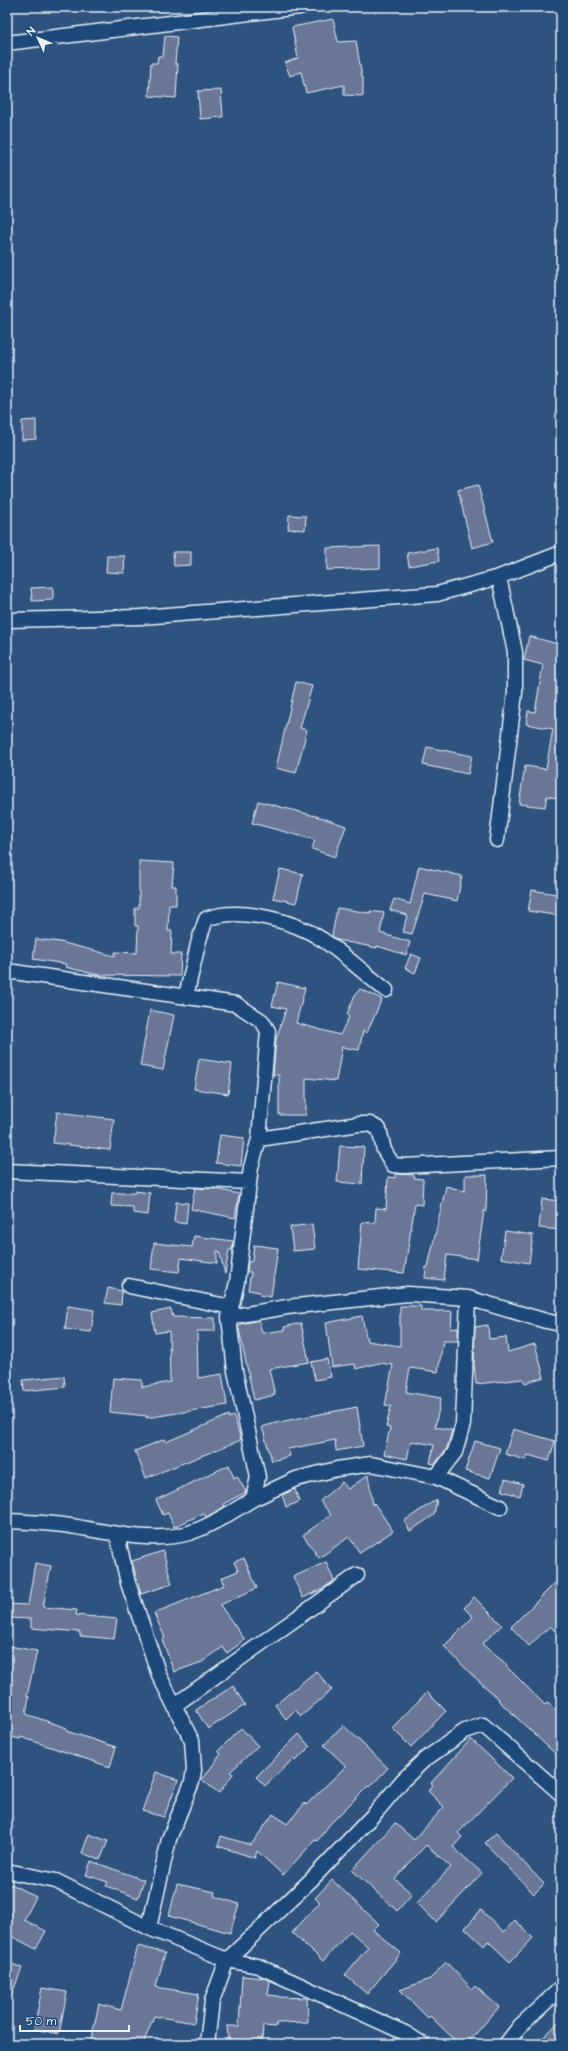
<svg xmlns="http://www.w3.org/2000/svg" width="568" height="2051" viewBox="0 0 568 2051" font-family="'Architects Daughter',sans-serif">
	<rect width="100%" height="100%" fill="#2e537f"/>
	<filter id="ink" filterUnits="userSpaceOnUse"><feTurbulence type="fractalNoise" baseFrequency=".025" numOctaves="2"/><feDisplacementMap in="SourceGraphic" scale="8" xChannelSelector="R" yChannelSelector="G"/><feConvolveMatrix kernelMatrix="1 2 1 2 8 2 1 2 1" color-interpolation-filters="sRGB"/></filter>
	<g filter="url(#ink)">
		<path fill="#6b7695" stroke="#e8f1f8" d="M333 19 338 42 356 41 362 77H363V96L344 95V85L306 93 301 72 290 76 285 63 298 58 292 27Z
			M165 36 177 37 175 64H178L176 98 149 96 151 63H157L158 56H163Z
			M221 90 223 117 200 119 198 91Z
			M36 420V439L22 440V421Z
			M478 485 493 542 472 548 458 490Z
			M289 515 306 516 305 530 288 529Z
			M380 546V568L327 570V548Z
			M437 548 439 561 409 566 407 553Z
			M173 552H191V565L174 566Z
			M107 556H125L124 573 106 572Z
			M53 587V600L32 601 31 588Z
			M529 636 561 645V758L558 778 561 779V799L547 796 545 807 519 804 525 766 546 769 553 729 526 724 528 711 535 712 543 665 524 660Z
			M296 682 312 686 300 728 307 730 296 773 276 768Z
			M427 747 472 756 468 774 423 765Z
			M258 801 323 818 346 826 335 857 312 849 315 840 252 823Z
			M139 861 174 863 172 886H176V905H169L168 931H172L171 954H181L180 976 99 975 65 967 66 964 33 959 36 939 60 942 115 956V952L137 953 138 926H135V908H139Z
			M419 866 462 876 457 901 425 894 412 934 403 932 407 915 390 910 394 899 410 904Z
			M280 869 303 874 296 903 273 898Z
			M532 890 561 895V916L528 911Z
			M337 908 370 913V911L384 913 380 933 410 942 406 955 377 946V948L337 940 332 936Z
			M411 954 421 958 415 973 405 968Z
			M278 982 305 988 296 1023 340 1035 349 1017 347 1014 355 995 360 989 382 999 367 1033 363 1031 359 1050 342 1047 336 1081 306 1078V1115H279V1075H273L276 1040 286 1009 272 1006Z
			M150 1010 174 1015 163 1070 140 1066Z
			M199 1059 232 1064 228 1094 194 1089Z
			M57 1112 114 1119 110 1150 53 1143Z
			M220 1135 244 1138 241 1166 216 1163Z
			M340 1146 364 1147 362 1184 337 1182Z
			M395 1174 414 1175V1178L423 1179 422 1205 415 1204 404 1273 358 1269 362 1222 375 1223 376 1208 386 1209 388 1177 395 1178Z
			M465 1175H487L486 1212 484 1211 477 1259 447 1255 444 1280 425 1278 426 1267H428L446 1186 465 1191Z
			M195 1188 216 1189 239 1194 235 1218 191 1209Z
			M135 1191 150 1193 148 1215 133 1213V1207L111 1206 112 1193H135Z
			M542 1199 561 1201V1230L539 1228Z
			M176 1202 188 1203 186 1224 174 1222Z
			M312 1224 315 1249 293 1251 290 1227Z
			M505 1231 533 1235 529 1263 501 1258Z
			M194 1236 233 1241 232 1250H229L225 1274 219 1251H217V1263L181 1258 179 1272 151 1269 154 1243 192 1247Z
			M254 1245 278 1248 271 1297 259 1295 260 1292 248 1290 251 1272H247L248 1262 252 1261Z
			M108 1288 122 1291 121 1305 105 1303Z
			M68 1306 94 1310 91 1332 65 1329Z
			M400 1306H421V1311H452L451 1329 458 1328V1341H443L438 1372 410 1368 406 1392 441 1398 435 1427 452 1430 447 1448 435 1464 430 1463 434 1445 411 1441 407 1459 384 1454 390 1428 386 1427 391 1406 385 1405 393 1365 379 1363 356 1369 355 1364 332 1367 326 1323 362 1316 367 1341 400 1346Z
			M171 1309 173 1317 215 1318V1331H197L198 1378 222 1374 227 1405 146 1418 147 1416 110 1412 113 1378 142 1380V1387L170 1382 169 1331 155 1333 152 1313Z
			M259 1320 262 1333 285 1330 284 1327 301 1323 309 1362 269 1369 275 1395 254 1400 238 1325Z
			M488 1325 489 1339 506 1337 508 1352 535 1344 544 1377 525 1383 523 1379 476 1384 474 1364 475 1327Z
			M327 1359 331 1377 315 1380 311 1362Z
			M64 1376 65 1387 24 1391 23 1380Z
			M357 1407 363 1446 336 1451 335 1440 288 1449 290 1456 272 1461 262 1427 279 1422Z
			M229 1415V1418L234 1416 241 1440 146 1478 135 1451 165 1439 166 1442Z
			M513 1429 555 1441 549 1461 528 1455 526 1460 505 1454Z
			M475 1441 500 1448 490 1478 465 1471Z
			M229 1465 234 1478 237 1476 246 1492 223 1504 224 1507 206 1517 204 1513 174 1527 168 1513 163 1515 156 1500Z
			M368 1475 373 1505 374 1503 393 1531 360 1553 349 1537 319 1558 303 1535 331 1515 320 1501 342 1482 348 1489Z
			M505 1479 523 1484 520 1496 502 1491Z
			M295 1489 299 1502 286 1507 282 1495Z
			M437 1499 434 1515 410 1531 404 1521Z
			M163 1551 172 1584 141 1594 132 1561Z
			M244 1558 257 1588 220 1605 245 1640 227 1653 223 1647 202 1662 174 1672 162 1639 165 1638 154 1613 224 1585 221 1578 238 1571 234 1562Z
			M326 1562 334 1581 322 1589 303 1598 293 1577Z
			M35 1563 51 1566 43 1607 77 1610 76 1615 117 1619 114 1639 80 1636V1632L31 1628V1619L7 1618V1604L28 1605Z
			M555 1583 561 1590V1637L550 1626 529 1646 511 1627Z
			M474 1597 502 1625 482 1644 507 1665 506 1666 545 1705 548 1702 561 1715V1759L517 1718 498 1700 499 1699 470 1673 444 1646 473 1617 464 1608Z
			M9 1646 37 1651 27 1696 29 1697 26 1714 67 1728 66 1731 116 1747 110 1767 21 1737 20 1739 7 1736V1726L13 1706 10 1705 11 1700 7 1699V1659Z
			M316 1671 332 1690 301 1716 295 1710 286 1719 275 1705Z
			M233 1686 245 1705 208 1729 196 1710Z
			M427 1692 446 1711 411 1747 392 1728Z
			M343 1725 388 1768 370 1787 368 1786 330 1824 317 1841 315 1840 283 1875 257 1851 255 1858 218 1846 221 1836 251 1845 273 1814 287 1824 305 1803 306 1805 346 1766 324 1745Z
			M241 1728 258 1746 230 1772 233 1774 219 1793 202 1780 221 1754 218 1751Z
			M299 1734 310 1747 295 1761 293 1759 265 1786 256 1777Z
			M471 1739 512 1778 458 1833 462 1837 453 1847 482 1873 436 1922 417 1903 451 1867 426 1845 395 1879 412 1894 397 1911 352 1870 395 1823 414 1840 444 1807 428 1791 433 1785 431 1783Z
			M156 1772 178 1780 164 1817 142 1811Z
			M496 1833 544 1884 534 1894 485 1843Z
			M89 1834 108 1841 100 1860 82 1853Z
			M91 1861 144 1880 138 1898 106 1886 108 1882 86 1875Z
			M332 1880 379 1924 373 1930 401 1953 367 1994 345 1975 368 1947 350 1931 323 1961 292 1933 320 1902 315 1898Z
			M11 1884 36 1897 24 1920 46 1931 36 1949 7 1934V1892Z
			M177 1884 215 1892 214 1896 239 1904 230 1933 169 1916Z
			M481 1910 504 1932 515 1920 533 1938 510 1962 488 1941 484 1946 465 1928Z
			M138 1946 165 1953 156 1987 199 1994 194 2023 154 2016 143 2044H90L99 2004 121 2010Z
			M7 1962 22 1968 8 2004H7Z
			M446 1962 472 1989 475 1986 499 2007 467 2044H459L430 2016 428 2018 400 1990 430 1979Z
			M242 1976 264 1978 270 1981 268 1995 279 1996V1997L307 1998 308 2022 277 2023 276 2027 263 2026 262 2041 228 2039 227 2026H239Z
			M42 1988 67 1992 59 2034 34 2029Z
			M561 2019V2044H536L552 2029Z"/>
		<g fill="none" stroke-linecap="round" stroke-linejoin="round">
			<g stroke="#e8f1f8" stroke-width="17">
				<path id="minor" d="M7 43 300 7
					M7 620 141 617 437 594 499 577 561 553
					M497 840 515 693V652L499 577
					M7 971 236 1004 262 1021 268 1031 259 1139 251 1167 237 1282 229 1317 235 1371 258 1477 253 1499C233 1511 211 1526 189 1533 155 1543 110 1533 77 1527 54 1523 30 1522 7 1521
					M186 996 199 940 206 919C239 906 295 921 323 940 345 955 365 974 386 990
					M259 1139 359 1124H370L379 1129 384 1150 393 1165 404 1166 561 1158
					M7 1171 249 1182
					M129 1286 231 1307
					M229 1317 287 1307 408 1294 468 1298 546 1321 561 1324
					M436 1477 455 1452 463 1424 468 1298
					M253 1499 296 1479 337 1469 371 1464 436 1477 500 1507
					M117 1535 128 1583 159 1675 192 1741 194 1770 192 1782 169 1839 149 1928
					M175 1705 357 1575
					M7 1871 56 1881 149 1928 227 1960 258 1966 405 2033 422 2044
					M207 2044 212 2001 227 1960 311 1880 377 1811 403 1780 424 1760 465 1731 483 1725 561 1794
					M506 2044 520 2026 561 1988"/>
			</g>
			<use href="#minor" stroke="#1f4a7a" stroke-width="14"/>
		</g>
	</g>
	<rect width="568" height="2051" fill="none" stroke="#1f4a7a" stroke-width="24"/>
	<rect x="12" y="12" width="544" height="2027" fill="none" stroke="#e8f1f8" stroke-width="1.5" filter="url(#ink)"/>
	<g transform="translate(38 38) rotate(314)" stroke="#1f4a7a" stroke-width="3" paint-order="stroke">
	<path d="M0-3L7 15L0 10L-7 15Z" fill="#e8f1f8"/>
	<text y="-6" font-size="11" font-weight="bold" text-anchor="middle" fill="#e8f1f8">N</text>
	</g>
	<path d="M20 2025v6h109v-6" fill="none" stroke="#e8f1f8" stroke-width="2"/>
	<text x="26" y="2025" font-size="12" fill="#e8f1f8" stroke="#1f4a7a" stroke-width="3" paint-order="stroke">50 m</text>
</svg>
